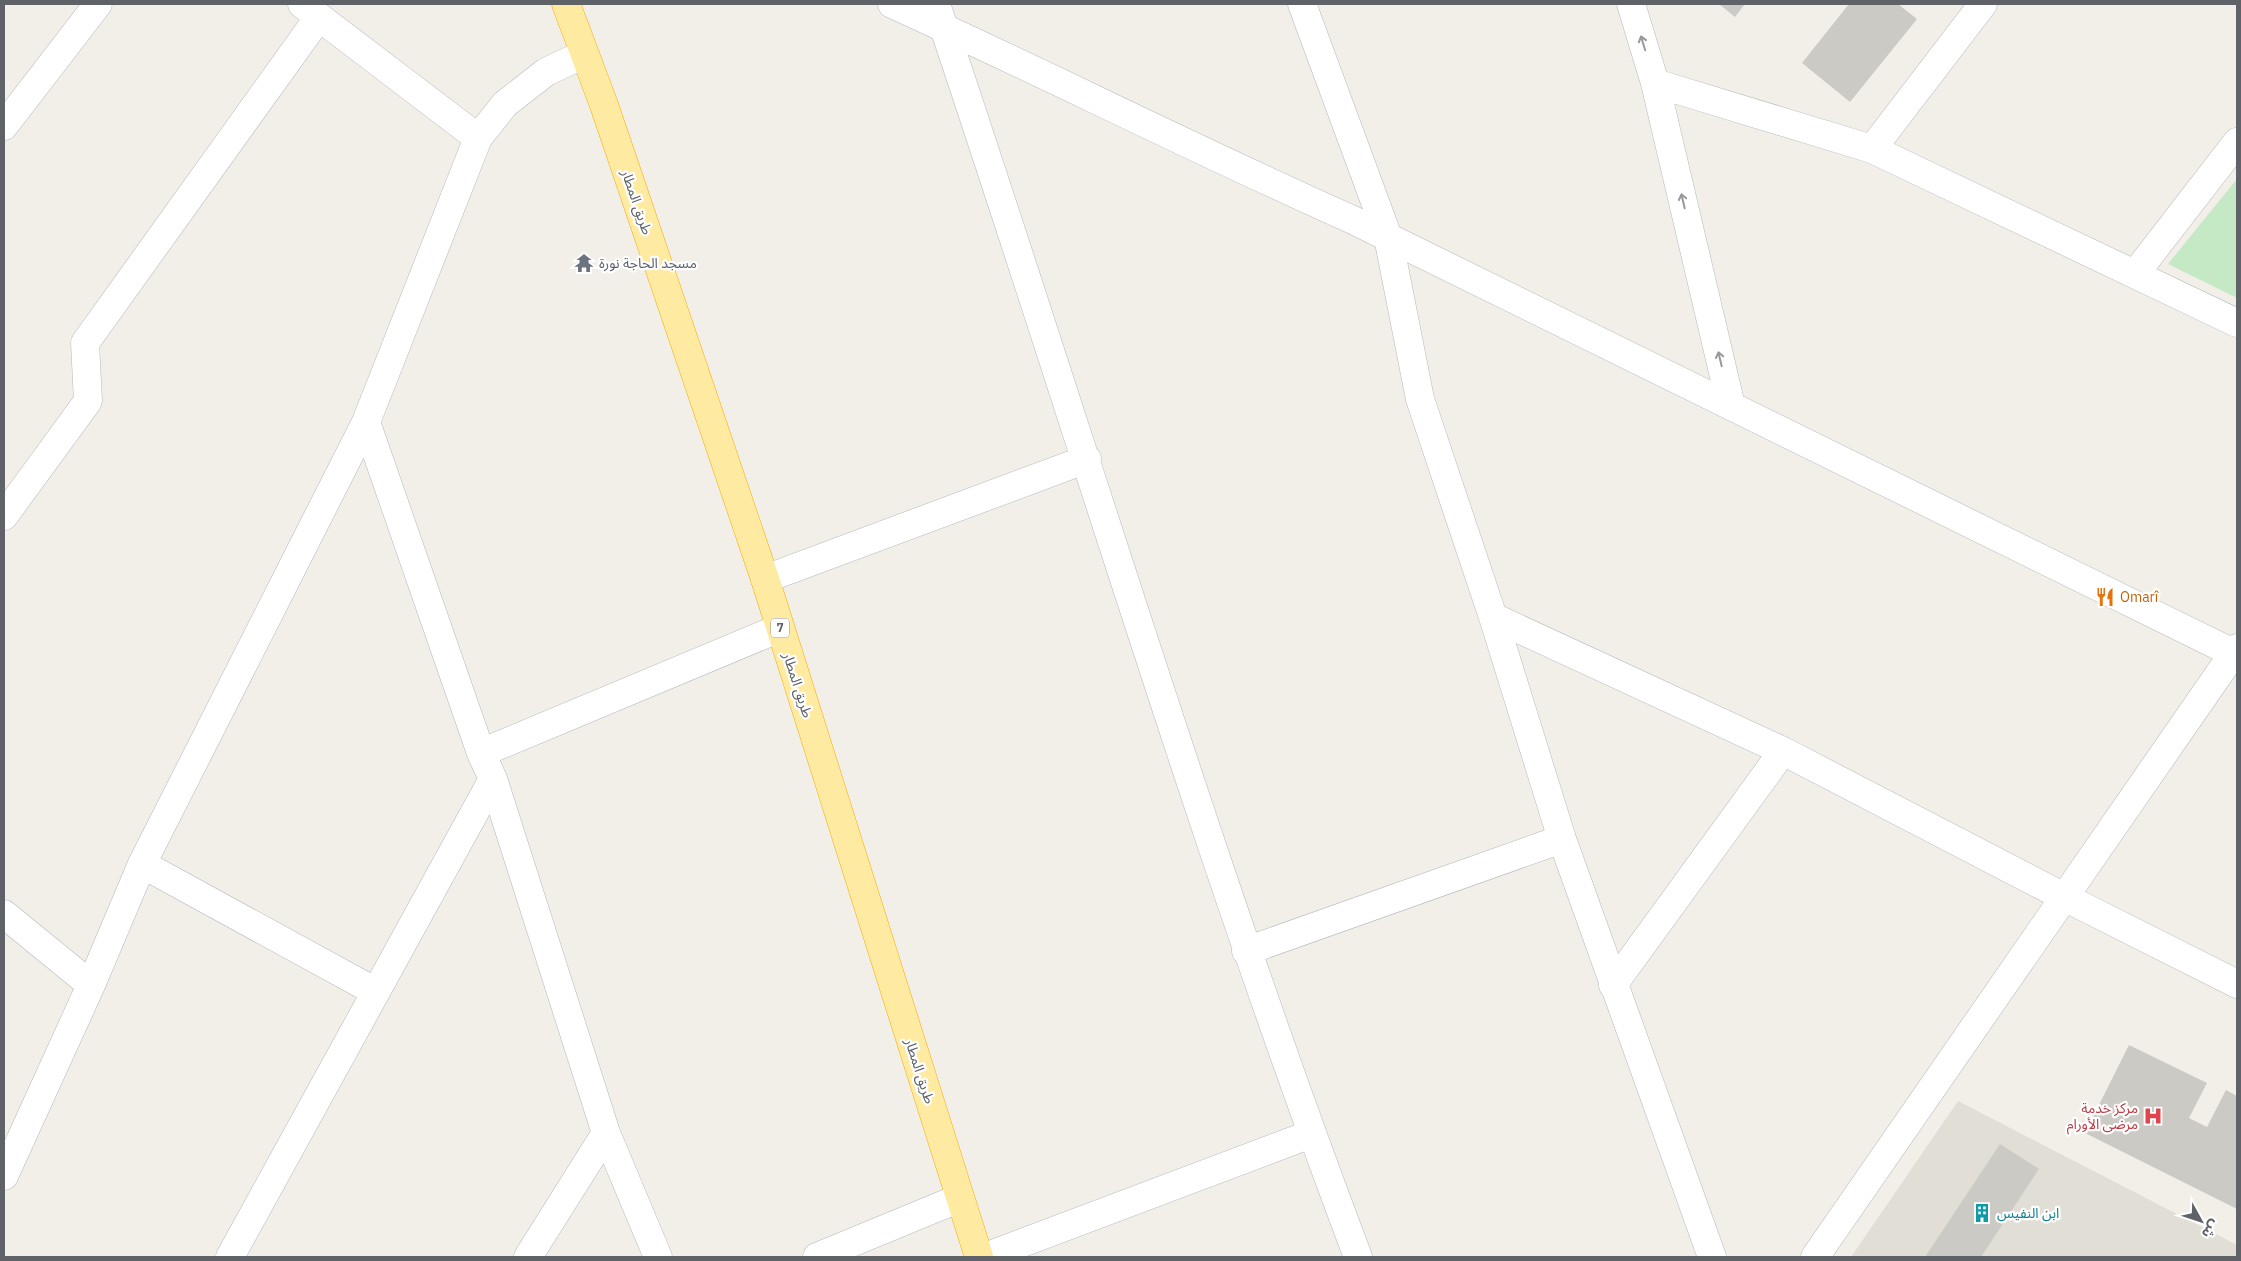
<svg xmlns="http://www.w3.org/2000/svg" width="2241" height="1261" viewBox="0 0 2241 1261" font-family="'IBM Plex Sans','Noto Sans Arabic',sans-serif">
	<rect width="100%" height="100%" fill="#f1efe8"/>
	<path fill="#e1ded6" d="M1958 1101 2237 1245V1257H1851Z"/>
	<path fill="#c5e8c5" d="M2237 179V298L2168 264Z"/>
	<path fill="#cccac5" d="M1719 4H1745L1735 17Z
		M1849 4H1898L1917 19 1850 102 1802 63Z
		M2129 1045 2207 1083 2189 1118 2207 1127 2226 1090 2237 1096V1209L2085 1133Z
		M2000 1144 2039 1169 1981 1257H1925Z"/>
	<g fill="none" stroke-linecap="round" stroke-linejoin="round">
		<g stroke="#b5b8bc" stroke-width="29">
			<path id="minor" d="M302 4 478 138
				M936 4C1077 421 1202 845 1358 1257
				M1302 4 1388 237 1420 399 1493 617 1562 839 1712 1257
				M1631 4 1655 83 1731 406
				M1655 83 1872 149 2237 323
				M4 126 98 4
				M1872 149 1983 4
				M2135 274 2237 142
				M366 422 481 753 493 779 606 1133 658 1257
				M4 516 88 401 85 343 319 17
				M765 579 1087 459
				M1493 617 1783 751 2066 898 2237 984
				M481 753 780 628
				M142 864 376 992
				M4 914 91 985
				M1246 951 1562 839
				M1613 985 1783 751
				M4 1176 91 985 142 864 366 422 478 138 505 104 546 72 584 54
				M230 1257 493 779
				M528 1257 606 1133
				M817 1257 960 1198
				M985 1257 1311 1134
				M1815 1257 2237 648"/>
		</g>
		<g stroke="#b5b8bc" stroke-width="29">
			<path id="tertiary" d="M892 4C1046 74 1198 151 1353 220L2237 655"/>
		</g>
		<g stroke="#f9ab00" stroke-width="29">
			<path id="trunk" d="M566 4 604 105 765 579 979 1257"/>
		</g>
		<use href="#minor" stroke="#fff" stroke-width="28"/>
		<use href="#tertiary" stroke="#fff" stroke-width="28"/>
		<use href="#trunk" stroke="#feeaa1" stroke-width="28"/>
	</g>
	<defs><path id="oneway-shaft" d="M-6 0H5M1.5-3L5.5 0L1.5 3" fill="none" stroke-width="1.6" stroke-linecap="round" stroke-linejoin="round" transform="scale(1.25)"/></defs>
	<g stroke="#979a9d">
		<use href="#oneway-shaft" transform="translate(1643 43) rotate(-107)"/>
		<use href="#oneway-shaft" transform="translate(1683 201) rotate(-103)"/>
		<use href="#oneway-shaft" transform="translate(1720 359) rotate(-103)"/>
	</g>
	<defs>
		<g id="temple-bare" transform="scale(1.5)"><path d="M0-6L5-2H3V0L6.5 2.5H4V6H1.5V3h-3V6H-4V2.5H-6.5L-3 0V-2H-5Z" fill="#6b7280" stroke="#fff" stroke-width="2.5" paint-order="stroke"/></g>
		<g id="restaurant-bare" transform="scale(1.5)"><path d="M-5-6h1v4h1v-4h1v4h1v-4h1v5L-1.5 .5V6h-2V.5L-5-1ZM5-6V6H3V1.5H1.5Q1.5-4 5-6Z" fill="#e8710a" stroke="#fff" stroke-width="2.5" paint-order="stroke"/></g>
		<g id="hospital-bare" transform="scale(1.5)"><path d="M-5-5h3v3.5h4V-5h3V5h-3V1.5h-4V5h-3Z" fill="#e0444e" stroke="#fff" stroke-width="2.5" paint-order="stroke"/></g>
		<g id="building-bare" transform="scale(1.5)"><path d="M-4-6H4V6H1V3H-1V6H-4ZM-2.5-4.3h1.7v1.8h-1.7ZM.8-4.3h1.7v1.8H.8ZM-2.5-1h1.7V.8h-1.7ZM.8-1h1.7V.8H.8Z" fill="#0f9aa8" stroke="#fff" stroke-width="2.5" paint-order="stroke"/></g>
	</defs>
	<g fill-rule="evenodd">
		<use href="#temple-bare" x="584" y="263"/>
		<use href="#restaurant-bare" x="2105" y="597"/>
		<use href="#hospital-bare" x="2153" y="1116"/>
		<use href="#building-bare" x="1982" y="1213"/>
	</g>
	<g text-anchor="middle" stroke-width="4.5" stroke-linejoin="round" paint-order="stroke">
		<rect fill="#fff" stroke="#8f9295" stroke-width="1" x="771" y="618.5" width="18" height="19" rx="4"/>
		<g font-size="12" font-weight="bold" fill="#5f6368">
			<text x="780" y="632">7</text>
		</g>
		<g font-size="14" fill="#5f6368" stroke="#fff">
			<text transform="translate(637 202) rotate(71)" y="5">طريق المطار</text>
			<text transform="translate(798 685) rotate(72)" y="5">طريق المطار</text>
			<text transform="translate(920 1071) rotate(72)" y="5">طريق المطار</text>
		</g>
		<g font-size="14" fill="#5b616d" stroke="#fff" text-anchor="start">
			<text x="599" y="268">مسجد الحاجة نورة</text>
		</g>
		<g font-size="14" fill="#c56008" stroke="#fff" text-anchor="start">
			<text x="2120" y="602">Omarî</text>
		</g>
		<g font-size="14" fill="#be3a42" stroke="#fff" text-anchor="end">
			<text x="2138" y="1113">مركز خدمة<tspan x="2138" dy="16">مرضى الأورام</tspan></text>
		</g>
		<g font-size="14" fill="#0d838f" stroke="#fff" text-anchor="start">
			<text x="1997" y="1218">ابن النفيس</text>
		</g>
	</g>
	<rect width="2241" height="1261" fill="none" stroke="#5f6368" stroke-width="10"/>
	<g transform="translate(2201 1221) rotate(130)" stroke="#ffffff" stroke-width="4" paint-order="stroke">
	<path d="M0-4L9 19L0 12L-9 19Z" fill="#5f6368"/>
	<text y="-8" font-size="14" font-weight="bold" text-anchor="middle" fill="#5f6368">ش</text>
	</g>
</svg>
